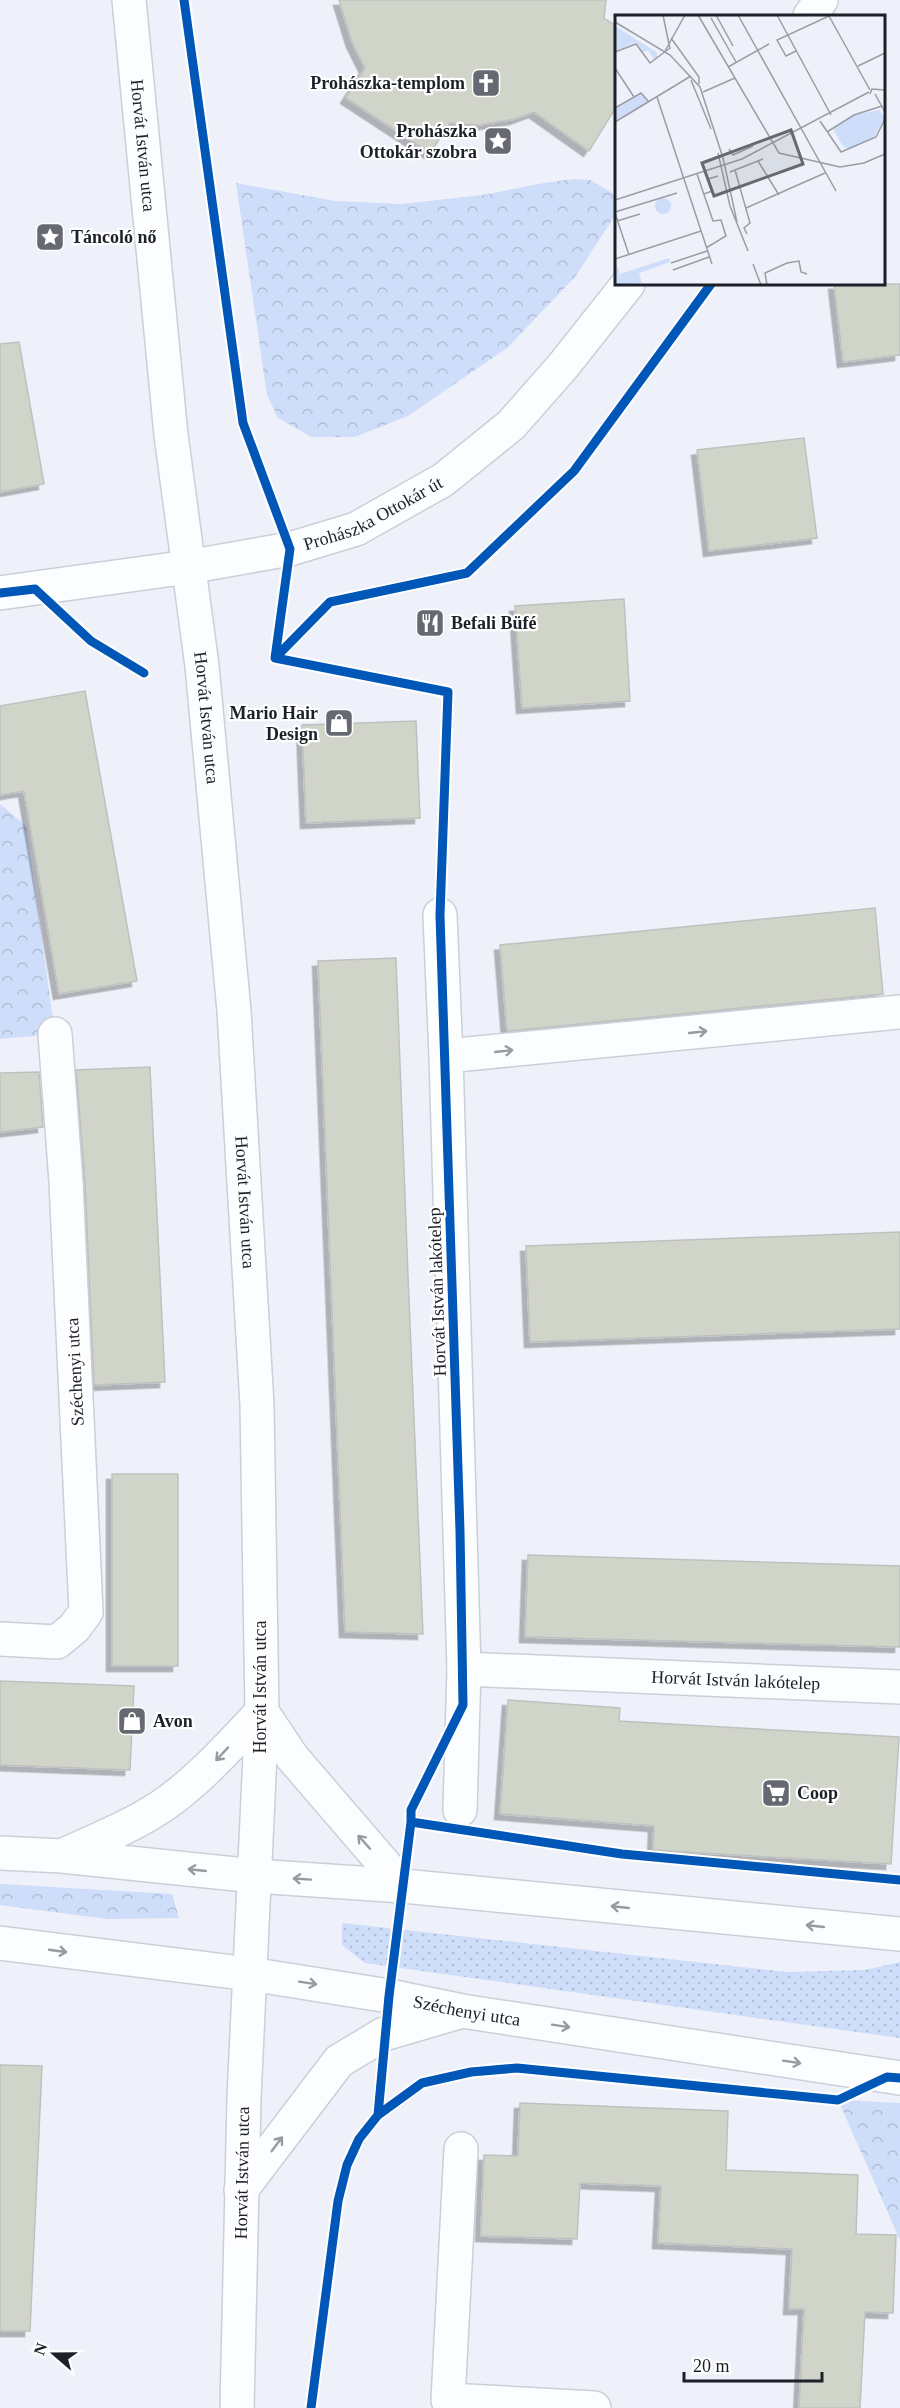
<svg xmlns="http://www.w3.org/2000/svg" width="900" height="2408" viewBox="0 0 900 2408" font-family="Georgia,serif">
	<defs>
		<pattern id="grass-dots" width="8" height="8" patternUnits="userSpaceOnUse" patternTransform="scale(1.5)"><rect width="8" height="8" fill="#ceddfa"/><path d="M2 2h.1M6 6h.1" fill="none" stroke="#b0bdd6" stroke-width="1.8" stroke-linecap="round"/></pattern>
		<pattern id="park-crowns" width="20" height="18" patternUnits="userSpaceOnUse" patternTransform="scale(1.5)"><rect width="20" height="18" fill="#ceddfa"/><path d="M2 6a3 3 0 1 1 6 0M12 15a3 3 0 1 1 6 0" fill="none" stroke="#b0bdd6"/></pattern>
		<filter id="shadow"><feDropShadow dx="-5.5" dy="5.5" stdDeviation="0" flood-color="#0004"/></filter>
	</defs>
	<rect width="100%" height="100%" fill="#eef1f9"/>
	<path fill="url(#grass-dots)" d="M342 1923 787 1972 865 1970 900 1962V2038L365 1963 342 1945Z"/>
	<path fill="url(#park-crowns)" d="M575 179 590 180 616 195V214L575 277 507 348 408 416 355 437H311L278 418 267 395 236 183 335 201 401 204 483 195 544 183Z
		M0 804 26 826 55 1034 0 1039Z
		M0 1884 172 1894 179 1918 107 1919 0 1905Z
		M838 2100 900 2103V2240Z"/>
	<path fill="#d1d5c9" stroke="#bfc1c0" stroke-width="1.5" filter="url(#shadow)" d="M339 0H606L604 18 616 26V107L589 151 534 112 515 119 479 125 450 123 430 153 346 98 365 68 352 42Z
		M834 284H900V355L843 362Z
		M19 342 44 484 0 492V344Z
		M804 438 817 538 709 551 697 450Z
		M624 599 630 701 522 708 515 606Z
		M85 691 137 981 59 994 24 791 0 795V706Z
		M416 721 420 818 306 823 302 725Z
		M875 908 883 994 507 1031 500 945Z
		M396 958 408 1276 423 1634 345 1632 318 961Z
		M150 1067 165 1382 94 1385 85 1181 76 1070Z
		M39 1072 43 1127 0 1132V1073Z
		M900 1232V1329L530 1342 526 1246Z
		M112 1474H178V1666H112Z
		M528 1555 900 1566V1647L525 1637Z
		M0 1681 134 1686 130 1770 0 1765Z
		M508 1700 620 1708 619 1721 899 1737 891 1864 653 1850 654 1826 500 1814Z
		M0 2065 42 2066 30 2331H0Z
		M520 2103 728 2111 726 2170 858 2175 856 2234 896 2235 893 2313 865 2312 860 2408H799L804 2309H789L792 2249 658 2243 661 2186 580 2183 577 2239 481 2236 484 2155 518 2156Z"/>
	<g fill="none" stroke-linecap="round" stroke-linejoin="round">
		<g stroke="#cbcfd7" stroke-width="36">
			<g id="minor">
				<path d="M810 16 821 0"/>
				<path id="s1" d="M0 593 188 567 290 549 356 529 443 480 511 425 563 366 628 284"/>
				<path d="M440 915 446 1056 464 1669 460 1810"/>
				<path d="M446 1056 900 1012"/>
				<path d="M0 1639 57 1642 74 1628 86 1612 66 1182 55 1034"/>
				<path id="s2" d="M464 1669 900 1687"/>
				<path d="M461 2149 448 2400 594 2408"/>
			</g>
		</g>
		<g stroke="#cbcfd7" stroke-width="36">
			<g id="major">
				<path id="s3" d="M129 0 171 435 202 666 234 1011 257 1405 262 1712 244 2098 237 2408"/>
				<path d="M262 1712 292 1757 403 1886"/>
				<path d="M0 1853 62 1856 255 1876 403 1886 900 1934"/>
				<path d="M64 1855C97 1840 132 1826 162 1806 200 1780 230 1745 262 1712"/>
				<path id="s4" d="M0 1943 250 1974 389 1996 462 2011 900 2078"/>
				<path d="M241 2190 339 2061 384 2034 459 2012"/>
			</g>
		</g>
		<use href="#minor" stroke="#fcfdfe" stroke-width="33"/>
		<use href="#major" stroke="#fcfdfe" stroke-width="33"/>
		<g stroke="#fff" stroke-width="13">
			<path id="cycleway" d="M184 0 243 423 290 549 275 658
				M0 593 35 589 91 641 144 673
				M275 658 448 692 440 915 460 1531 463 1705 411 1810V1822L389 1996 378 2115 359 2139 347 2165 338 2201 311 2408
				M275 658 330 602 467 573 574 471 711 284
				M411 1822 622 1854 900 1880
				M378 2115 422 2083 471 2072 517 2068 838 2100 887 2077 900 2078"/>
		</g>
		<use href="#cycleway" stroke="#0057b8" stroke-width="9"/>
	</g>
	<defs><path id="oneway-shaft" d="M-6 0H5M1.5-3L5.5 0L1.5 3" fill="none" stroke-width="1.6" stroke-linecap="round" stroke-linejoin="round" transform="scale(1.5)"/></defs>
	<g stroke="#979a9e">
		<use href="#oneway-shaft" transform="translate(698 1032) rotate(-6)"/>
		<use href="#oneway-shaft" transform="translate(504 1051) rotate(-6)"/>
		<use href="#oneway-shaft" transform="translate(222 1754) rotate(133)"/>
		<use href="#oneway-shaft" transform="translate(364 1842) rotate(-132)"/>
		<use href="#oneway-shaft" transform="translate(197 1870) rotate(-174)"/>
		<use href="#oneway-shaft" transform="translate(302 1879) rotate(-176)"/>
		<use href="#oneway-shaft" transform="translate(620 1907) rotate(-174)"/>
		<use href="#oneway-shaft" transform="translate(815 1926) rotate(-174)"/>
		<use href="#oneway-shaft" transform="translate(58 1951) rotate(8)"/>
		<use href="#oneway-shaft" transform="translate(308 1983) rotate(9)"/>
		<use href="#oneway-shaft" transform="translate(561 2026) rotate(9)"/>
		<use href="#oneway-shaft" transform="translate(792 2062) rotate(9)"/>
		<use href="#oneway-shaft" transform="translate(277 2144) rotate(-53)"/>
	</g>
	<defs>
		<g id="church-square" transform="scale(1.5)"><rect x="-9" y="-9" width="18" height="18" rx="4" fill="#666971" stroke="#fff"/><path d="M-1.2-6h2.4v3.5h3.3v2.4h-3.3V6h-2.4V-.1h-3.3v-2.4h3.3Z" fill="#fff"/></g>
		<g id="sight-square" transform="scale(1.5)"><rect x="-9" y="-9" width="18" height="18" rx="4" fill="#666971" stroke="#fff"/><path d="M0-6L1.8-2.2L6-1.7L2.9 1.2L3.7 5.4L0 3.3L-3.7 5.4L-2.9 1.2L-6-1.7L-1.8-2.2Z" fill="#fff"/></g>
		<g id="restaurant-square" transform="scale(1.5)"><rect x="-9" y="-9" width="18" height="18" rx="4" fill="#666971" stroke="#fff"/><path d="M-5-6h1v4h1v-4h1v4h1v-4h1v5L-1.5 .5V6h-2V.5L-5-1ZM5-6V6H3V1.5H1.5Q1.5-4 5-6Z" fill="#fff"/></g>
		<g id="shop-square" transform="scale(1.5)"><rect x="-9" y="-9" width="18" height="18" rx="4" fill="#666971" stroke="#fff"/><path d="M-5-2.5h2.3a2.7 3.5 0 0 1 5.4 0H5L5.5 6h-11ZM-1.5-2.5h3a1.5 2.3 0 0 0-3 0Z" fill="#fff"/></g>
		<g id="supermarket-square" transform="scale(1.5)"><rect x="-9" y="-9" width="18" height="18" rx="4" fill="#666971" stroke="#fff"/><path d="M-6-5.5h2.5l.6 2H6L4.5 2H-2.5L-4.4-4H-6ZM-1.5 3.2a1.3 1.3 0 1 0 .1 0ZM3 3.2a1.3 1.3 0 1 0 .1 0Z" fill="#fff"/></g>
	</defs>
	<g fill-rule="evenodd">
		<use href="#church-square" x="486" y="83"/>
		<use href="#sight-square" x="498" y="141"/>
		<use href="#sight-square" x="50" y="237"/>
		<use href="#restaurant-square" x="430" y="623"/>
		<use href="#shop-square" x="339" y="723"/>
		<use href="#shop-square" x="132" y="1721"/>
		<use href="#supermarket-square" x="776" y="1793"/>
	</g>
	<g text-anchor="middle" stroke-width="4.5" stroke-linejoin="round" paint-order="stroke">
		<g font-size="18" font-weight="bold" fill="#1c2028" stroke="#fff" text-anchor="start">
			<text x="465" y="89" text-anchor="end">Prohászka-templom</text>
			<text x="477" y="137" text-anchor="end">Prohászka<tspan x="477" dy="21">Ottokár szobra</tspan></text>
			<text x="71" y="243">Táncoló nő</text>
			<text x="451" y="629">Befali Büfé</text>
			<text x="318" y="719" text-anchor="end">Mario Hair<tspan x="318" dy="21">Design</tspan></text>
			<text x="153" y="1727">Avon</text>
			<text x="797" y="1799">Coop</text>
		</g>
		<g font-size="18" fill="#1c2028" stroke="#fff">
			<text dy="6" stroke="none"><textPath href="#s3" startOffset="146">Horvát István utca</textPath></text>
			<text dy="6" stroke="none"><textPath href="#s1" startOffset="384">Prohászka Ottokár út</textPath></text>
			<text dy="6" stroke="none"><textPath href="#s3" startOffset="722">Horvát István utca</textPath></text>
			<text dy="6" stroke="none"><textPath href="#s3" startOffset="1208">Horvát István utca</textPath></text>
			<text transform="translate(437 1292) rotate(-92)" y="6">Horvát István lakótelep</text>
			<text transform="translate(75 1372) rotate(-93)" y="6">Széchenyi utca</text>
			<text dy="6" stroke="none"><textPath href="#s2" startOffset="272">Horvát István lakótelep</textPath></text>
			<text transform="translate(260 1687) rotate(-90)" y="6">Horvát István utca</text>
			<text dy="6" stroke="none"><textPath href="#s4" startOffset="472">Széchenyi utca</textPath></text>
			<text transform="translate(242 2173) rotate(-89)" y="6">Horvát István utca</text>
		</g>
	</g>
	<g transform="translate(615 15)">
		<rect width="270" height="270" fill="#eef1f9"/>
		<path d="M0 11 41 37 43 42 39 45 33 35 27 38 21 27 0 36ZM27 78 33 87 0 106V94ZM264 95 270 103 259 122 233 134 227 130 218 114 240 100ZM40 191a8 8 0 1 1 16 0a8 8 0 1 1-16 0ZM54 243 55 247 24 258 27 268 0 270V246L5 259Z" fill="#ceddfa"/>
		<path fill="none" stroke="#9a9da5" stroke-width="1.5" d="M48 0 55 34M83 0 164 138 225 152 249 148 270 139M101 0 118 31M123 0 221 176M162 0 216 100M214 1 255 75M96 3 121 47M0 7 55 40 85 72 108 143 122 207M56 23 84 62V69M50 36 70 0M181 36 171 41 162 25 214 1M0 37 21 29 35 48 55 33M243 51 270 38M113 52 154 29M0 53 19 82M76 65 96 114M88 77 120 63M255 79 257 74 270 75M260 79 270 97M42 82 97 249M0 93 26 78 34 87M205 106 226 137 261 122 270 104M0 107 76 61M212 117 239 100 267 91M114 134 118 140 138 131M103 138 115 191 133 236M143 146 164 180M120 155 135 208 129 213 132 219M115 157 148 144M82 159 98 206 106 205 111 221 91 233M89 179 97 176 93 164 103 161M0 185 127 144 254 77M131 193 210 158M0 197 62 178M0 198 14 240M2 206 25 199M0 244 86 216M56 248 92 236M138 249 146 270M58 255 94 242M152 270 150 258 172 248 184 246 186 257 192 259"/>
		<path fill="#666971" fill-opacity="0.15" stroke="#666971" stroke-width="3" d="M176 115 188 149 99 181 87 148Z"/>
		<rect width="270" height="270" fill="none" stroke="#1c2028" stroke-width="3"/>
	</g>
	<g transform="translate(54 2354) rotate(290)" stroke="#ffffff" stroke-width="4.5" paint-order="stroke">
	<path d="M0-4.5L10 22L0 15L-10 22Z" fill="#1c2028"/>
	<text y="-9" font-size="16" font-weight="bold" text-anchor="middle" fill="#1c2028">N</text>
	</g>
	<path d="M684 2372v9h138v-9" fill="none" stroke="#1c2028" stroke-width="3"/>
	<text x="693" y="2372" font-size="18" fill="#1c2028" stroke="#ffffff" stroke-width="4.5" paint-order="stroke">20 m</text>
</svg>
